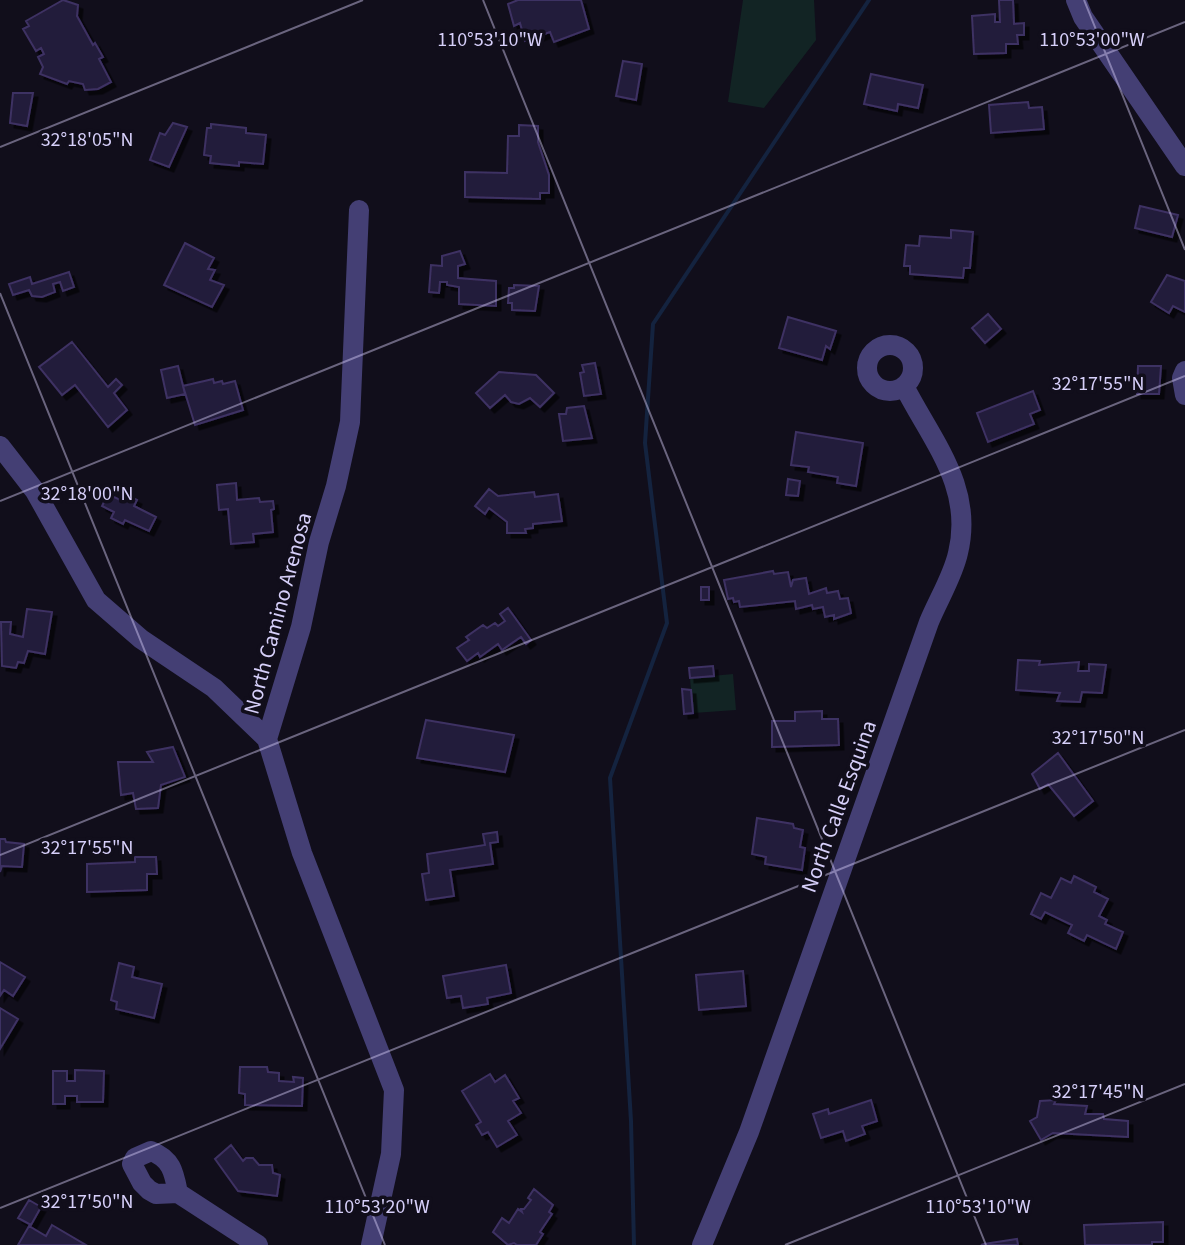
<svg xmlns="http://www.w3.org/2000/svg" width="1185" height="1245" viewBox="0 0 1185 1245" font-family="'Source Sans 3',sans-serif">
	<defs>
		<filter id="shadow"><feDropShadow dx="4.5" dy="4.5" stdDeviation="0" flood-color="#0009"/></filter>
	</defs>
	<rect width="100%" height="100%" fill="#110e1b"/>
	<path fill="#122424" d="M743 0H814L816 40 764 108 728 102Z
		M733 674 736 710 693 713 690 678Z"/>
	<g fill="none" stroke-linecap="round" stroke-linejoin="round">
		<path stroke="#14233f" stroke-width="4" d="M634 1245 631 1121 610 778 667 623 645 443 653 324 869 0"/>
	</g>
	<path fill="#241c3a" stroke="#3e3163" stroke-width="2" filter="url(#shadow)" d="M63 0 78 5 77 16 93 45 95 43 103 57 99 59 111 82 98 89 85 90 83 84 69 81 67 84 40 74 43 67 38 57 44 54 41 48 36 51 23 29 29 26 26 21Z
		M518 0H581L589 29 554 42 550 32 525 41 520 23 514 26 508 4Z
		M999 0H1013L1014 24 1024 23V35H1017L1018 44H1006V53L974 54 972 16 995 14V22H1000Z
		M623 61 642 64 636 100 616 96Z
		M871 74 923 85 918 108 898 104 897 111 864 104Z
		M13 93H33L27 126 10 123Z
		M1028 102 1029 108 1042 107 1044 129 991 133 989 105Z
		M173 123 187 127 169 167 150 160 160 133 165 135Z
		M211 124 246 128V133L266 135 263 164 239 162V166L210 163 211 156 204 155 207 128H211Z
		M519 125 538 126V142L549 175V193H540V199L465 197V172L507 173 508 136H519Z
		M1140 206 1178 215 1172 237 1135 228Z
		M951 230 973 232 970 268H964L963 278 910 274V266H904L906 245 919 246 920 236 951 238Z
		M185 243 214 258 208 269 215 270 210 280 224 285 212 307 164 285Z
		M460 251 465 264 458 266V278L496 281V306L459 304V287L447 285V282H440L439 293 429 292 431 265 442 266V256Z
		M69 272 74 287 63 291 60 282 53 284 55 292 42 297 32 296 29 290 13 295 9 284 30 277 32 284Z
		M1167 275 1185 281V312L1173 306 1169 313 1151 302Z
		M514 285 539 286 535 311 512 310V303H508L509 288H514Z
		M988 314 1001 329 985 343 972 328Z
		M788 317 836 331 830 349 826 346 822 360 779 348Z
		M72 342 108 387 116 379 122 385 114 393 127 410 108 427 75 385 62 395 39 367Z
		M595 363 601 394 584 396 580 373 584 372 582 365Z
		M178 366 185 394 167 398 161 370Z
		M1138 366H1161L1159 394H1137Z
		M499 372 536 375 554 393 540 407 530 398 519 404 511 402 505 395 490 408 476 393Z
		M213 379 214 383 222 381 223 384 235 381 243 410 195 425 183 386Z
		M1033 391 1040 410 1030 414 1034 424 988 442 977 413Z
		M584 406 592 438 563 441 559 414H566L567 408Z
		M796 432 863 443 856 486 837 483 838 477 808 472 809 467 791 465Z
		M788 479 800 481 798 496 786 495Z
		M236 483 237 500 259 498 260 502 273 501 274 509 271 510 273 532 253 534 254 542 231 544 228 509 219 510 217 485Z
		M489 489 498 496 534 492 535 497 558 494 562 521 533 524V528L525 529 526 533H507V522L489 508 485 514 475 506Z
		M123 493 137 500 134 506 156 517 149 531 125 520 123 524 111 518 114 512 102 506 108 494 120 500Z
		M773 571 774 574 788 572 791 587 793 580 806 578 809 594 826 588 827 593 838 591 840 599 848 598 851 613 834 619V615L825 617 823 607 813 609 812 605 796 609 795 601 740 607 739 601 734 602 733 598 728 599 724 580Z
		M701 587H709V600H701Z
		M508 608 531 640 526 644 521 637 502 650 498 644 480 657 478 653 467 661 457 648 469 640 466 637 483 625 487 628 495 623 498 626 505 621 500 614Z
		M27 609 52 612 45 654 28 651 24 663 18 662 16 668 2 666 1 622H11L10 634 23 637Z
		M1018 660 1040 661 1039 665 1079 662 1078 671H1089V664L1106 665 1102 693 1082 692 1080 702 1057 701 1060 693 1016 690Z
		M713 666 714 676 690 678 689 668Z
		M682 689 691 690 693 713 684 714Z
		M822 711V719H838L839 745 772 747V721H795V712Z
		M426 720 514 735 505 772 417 758Z
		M173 747 185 777 161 785 158 808 136 809 133 793 121 795 118 762H153L147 752Z
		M1058 753 1093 801 1074 816 1048 784 1040 789 1032 774Z
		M757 818 793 824 794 828 803 830 800 847 805 848 802 870 765 864 766 857 752 854Z
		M497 832 498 842 490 843 493 864 450 870 454 896 426 900 422 874 429 873 427 854 485 845 483 834Z
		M0 839H5L6 842 24 844 22 867 2 866 0 872Z
		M135 857H156L157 874H147V890L87 892V864L135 862Z
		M1074 876 1096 887 1094 892 1108 899 1099 916 1107 920 1105 924 1123 932 1116 949 1087 935 1084 941 1068 933 1072 925 1045 912 1041 919 1031 914 1041 893 1051 898 1061 878 1071 883Z
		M0 962 25 977 13 996 4 990 0 996Z
		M119 963 134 967 132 977 162 984 154 1018 116 1009 117 1002 111 1000Z
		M506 965 511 993 487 998 488 1004 463 1008 461 996 447 998 443 976Z
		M743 971 746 1006 699 1010 696 975Z
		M0 1008 18 1019 0 1049Z
		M240 1067H267L268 1072 279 1073V1081L294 1082 293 1077 303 1078 302 1106 245 1105V1094L239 1093Z
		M75 1070 104 1071 103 1102H77V1096H65V1104H53V1071H67V1081H75Z
		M490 1074 495 1082 505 1075 519 1098 513 1101 521 1113 508 1121 517 1135 497 1147 488 1132 482 1135 476 1125 481 1122 462 1091Z
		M871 1100 877 1121 862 1126 865 1134 846 1141 843 1131 821 1138 813 1114 828 1109 829 1114Z
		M1056 1100 1054 1104 1087 1106 1085 1114H1103L1104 1119 1128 1121V1137L1053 1133 1041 1140 1030 1121 1037 1117 1040 1101Z
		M231 1145 243 1161 246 1158H253L259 1165H272L273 1173 280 1175 277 1196 238 1191 215 1159Z
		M534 1189 553 1205 549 1212 552 1214 540 1232 543 1234 536 1245H517L514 1243 508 1245 493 1232 502 1218 509 1223 518 1209 522 1212 521 1209H524L531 1200 528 1198Z
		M29 1200 41 1207 31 1225 18 1218Z
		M1163 1222V1242H1152V1245H1085L1084 1225Z
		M52 1225 86 1245H18L29 1226 46 1236Z
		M1017 1239 1018 1245H981L984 1244Z"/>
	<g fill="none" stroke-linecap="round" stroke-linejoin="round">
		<path stroke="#443f74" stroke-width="20" d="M1076 0 1083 17 1185 166
			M359 210 350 422 336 486 319 542 301 627 267 739 302 853 394 1090 391 1154 371 1245
			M867 368a23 23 0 1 1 46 0a23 23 0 1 1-46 0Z
			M1185 371 1182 378 1185 395
			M0 446 35 491 96 600 141 639 214 688 267 739
			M178 1193C174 1173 172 1159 151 1151L135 1158 132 1164 142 1183 149 1190 156 1194 178 1193 258 1245
			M702 1245 749 1132 929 622C938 600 953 576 958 553 974 487 932 441 904 386"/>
	</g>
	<path fill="none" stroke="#d6cff9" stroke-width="2" stroke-opacity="0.45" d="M483 0 986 1245M1084 0 1185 250M0 147 363 0M0 293 385 1245M0 501 1185 22M0 855 1185 376M0 1208 1185 730M785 1245 1185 1084"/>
	<g text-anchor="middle" stroke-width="7" stroke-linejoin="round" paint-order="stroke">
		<g font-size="22" fill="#d6cff9" stroke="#110e1b">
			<text transform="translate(277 613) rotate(-75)" y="8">North Camino Arenosa</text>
			<text transform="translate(838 806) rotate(-70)" y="8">North Calle Esquina</text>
		</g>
	</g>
	<g font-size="20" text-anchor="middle" fill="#d6cff9" stroke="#110e1b" stroke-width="7" stroke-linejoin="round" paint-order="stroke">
		<text x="490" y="46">110°53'10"W</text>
		<text x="1092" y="46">110°53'00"W</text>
		<text x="87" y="146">32°18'05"N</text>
		<text x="1098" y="390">32°17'55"N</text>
		<text x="87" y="500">32°18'00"N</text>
		<text x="1098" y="744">32°17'50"N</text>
		<text x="87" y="854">32°17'55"N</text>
		<text x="1098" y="1098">32°17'45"N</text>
		<text x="87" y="1208">32°17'50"N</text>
		<text x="377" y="1213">110°53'20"W</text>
		<text x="978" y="1213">110°53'10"W</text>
	</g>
</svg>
